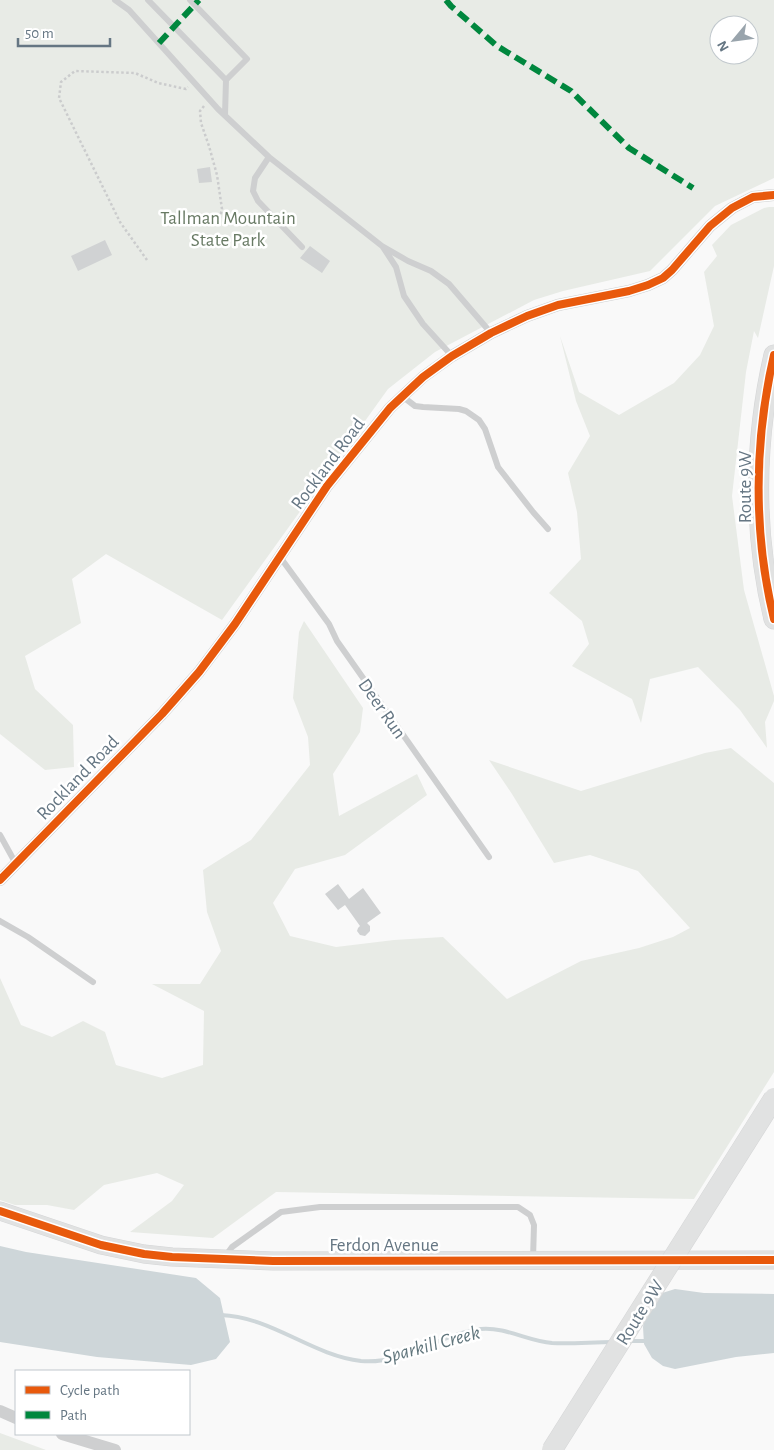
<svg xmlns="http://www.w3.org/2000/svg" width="774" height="1450" viewBox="0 0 774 1450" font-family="'Alegreya Sans',sans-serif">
	<rect width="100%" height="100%" fill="#f9f9f9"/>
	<path fill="#e8ebe6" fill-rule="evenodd" d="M0 0H774V178L715 206 650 271 563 291 534 300 435 352 388 389 222 620 106 554 72 579 81 623 25 656 35 689 73 725 74 767 45 770 0 734ZM719 25H749V55H719Z
		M769 207H774V266L758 338 754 331 746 372 732 496 744 590 774 696V701L765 722 767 748 740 710 698 667 650 679 641 723 632 699 572 666 589 644 582 621 549 593 581 559 577 512 568 473 590 436 576 401 560 336 579 392 619 415 674 383 700 355 714 326 704 272 717 256 712 245 731 225 764 208Z
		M304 621 363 708 360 732 333 774 339 816 417 774 427 795 345 855 295 869 273 903 290 936 336 947 394 940 443 937 507 999 581 961 639 948 673 937 690 928 638 871 590 855 554 863 512 794 489 760 581 791 705 753 731 748 774 783V1072L694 1199 276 1192 213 1238 130 1232 172 1201 184 1185 157 1173 104 1185 74 1210 47 1205H15L0 1200V978L21 1025 52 1037 83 1021 105 1032 116 1065 162 1078 203 1065 204 1011 152 984H200L221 951 207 912 203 870 251 840 310 765 308 737 293 698 299 632Z
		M0 1433 46 1450H0Z"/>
	<path fill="#ced6d9" d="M0 1246 26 1252 196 1278 220 1298 230 1342 216 1359 191 1365 97 1357 0 1342Z
		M675 1289 704 1293 774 1294V1353L736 1357 675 1369 663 1366 652 1358 644 1344 643 1327 646 1310 659 1294Z"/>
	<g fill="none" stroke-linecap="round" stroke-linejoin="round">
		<path stroke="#ced6d9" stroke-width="4" d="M221 1315C272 1317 311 1355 361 1361 405 1365 439 1334 481 1329 506 1327 528 1341 552 1343 572 1344 593 1342 613 1342
			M627 1341H648"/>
	</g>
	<path fill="#d0d2d3" d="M210 167 212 182 199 183 197 169Z
		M105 240 112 255 78 271 71 256Z
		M310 246 330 261 322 273 300 258Z
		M338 884 349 899 363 888 381 913 367 923 370 926V931L365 936 360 935 357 931 358 928 360 926 345 905 338 910 325 894Z"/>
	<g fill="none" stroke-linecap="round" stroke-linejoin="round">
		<g stroke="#d5d6d7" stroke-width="19">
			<path id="secondary" d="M0 1211 101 1245 144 1254 172 1257 273 1261 774 1260"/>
		</g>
		<g stroke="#d5d6d7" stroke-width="21">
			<path id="primary" d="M774 355C754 441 753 533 774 619"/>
		</g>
		<path stroke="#cbcccd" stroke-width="2.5" stroke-dasharray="2.5 2.5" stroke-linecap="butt" d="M204 106 200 111 201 123 209 146 217 175 222 209 218 225
			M147 260 120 222 59 98 61 82 75 71 135 73 158 83 186 89 188 87"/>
		<path stroke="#cecfd0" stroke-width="6" d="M115 0 129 10 218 109 269 157 382 246 408 261 431 271 449 284 491 333
			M148 0 226 80 247 59 190 0
			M225 115 226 80
			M269 157 255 178 253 191 258 201 302 247
			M383 247 396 267 404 296 423 324 452 356
			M402 396 415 406 423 407 459 409 466 411 479 420 485 429 498 467 533 512 548 529
			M280 557 329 624 337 641 349 658 489 857
			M0 835 16 864
			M0 921 28 937 93 982
			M224 1258 232 1247 281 1212 320 1207H518L530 1215 534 1225 533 1259"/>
		<path stroke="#cecfd0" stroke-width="12" d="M0 880 162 714 199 672 235 624 327 486 390 408 423 377 452 356 491 333 527 316 558 305 629 291 648 285 663 278 672 270 710 226 732 208 753 197 774 195
			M0 1411 16 1418
			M62 1434 115 1450"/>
		<use href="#secondary" stroke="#e1e2e2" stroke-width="18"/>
		<use href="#primary" stroke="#e1e2e2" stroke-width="20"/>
		<g stroke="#d5d6d7" stroke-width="21" stroke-linecap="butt">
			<path id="primary-bridge" d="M552 1450 774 1098"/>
		</g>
		<use href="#primary-bridge" stroke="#e1e2e2" stroke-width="20"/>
		<path stroke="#00873e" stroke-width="6" stroke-dasharray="12 6" stroke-linecap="butt" d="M446 0 451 6 497 46 571 91 629 148 693 188
			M159 43 199 0"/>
		<g stroke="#fff" stroke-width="11">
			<path id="cycleway" d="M774 355C754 441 753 533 774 619
				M0 880 162 714 199 672 235 624 327 486 390 408 423 377 452 356 491 333 527 316 558 305 629 291 648 285 663 278 672 270 710 226 732 208 753 197 774 195
				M0 1211 101 1245 144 1254 172 1257 273 1261 774 1260"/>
		</g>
		<use href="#cycleway" stroke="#e8590c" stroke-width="8"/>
	</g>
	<g text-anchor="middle" stroke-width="5" stroke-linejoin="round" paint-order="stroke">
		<g font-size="19" fill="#687a64" stroke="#fff">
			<text x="228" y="224">Tallman Mountain<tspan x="228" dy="22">State Park</tspan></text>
		</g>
		<g font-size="19" fill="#657683" stroke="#fff">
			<text transform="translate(327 463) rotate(-53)" y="7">Rockland Road</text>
			<text transform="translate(744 487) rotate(-90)" y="7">Route 9W</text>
			<text transform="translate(383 708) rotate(55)" y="7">Deer Run</text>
			<text transform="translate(77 777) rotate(-46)" y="7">Rockland Road</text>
			<text x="384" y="1251">Ferdon Avenue</text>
			<text transform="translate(639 1312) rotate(-58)" y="7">Route 9W</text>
		</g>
		<g font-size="20" font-style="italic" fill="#60757c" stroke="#fff">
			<text transform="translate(431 1344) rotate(-15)" y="7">Sparkill Creek</text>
		</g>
	</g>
	<rect x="15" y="1370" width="175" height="65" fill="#ffffff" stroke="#c1c8cd"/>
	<rect x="25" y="1386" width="25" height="8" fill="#e8590c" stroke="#c1c8cd"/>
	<text x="60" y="1395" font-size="15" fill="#657683">Cycle path</text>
	<rect x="25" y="1411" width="25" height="8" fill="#00873e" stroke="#c1c8cd"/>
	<text x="60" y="1420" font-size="15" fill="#657683">Path</text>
	<g transform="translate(734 40) rotate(241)"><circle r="24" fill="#ffffff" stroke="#c1c8cd"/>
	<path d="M0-4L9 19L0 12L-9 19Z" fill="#99a4ac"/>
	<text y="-8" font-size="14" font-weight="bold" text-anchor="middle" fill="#657683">N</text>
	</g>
	<path d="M18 38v8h92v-8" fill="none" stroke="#657683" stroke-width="2.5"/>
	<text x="25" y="38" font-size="15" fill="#657683" stroke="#ffffff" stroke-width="4" paint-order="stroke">50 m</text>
</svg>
